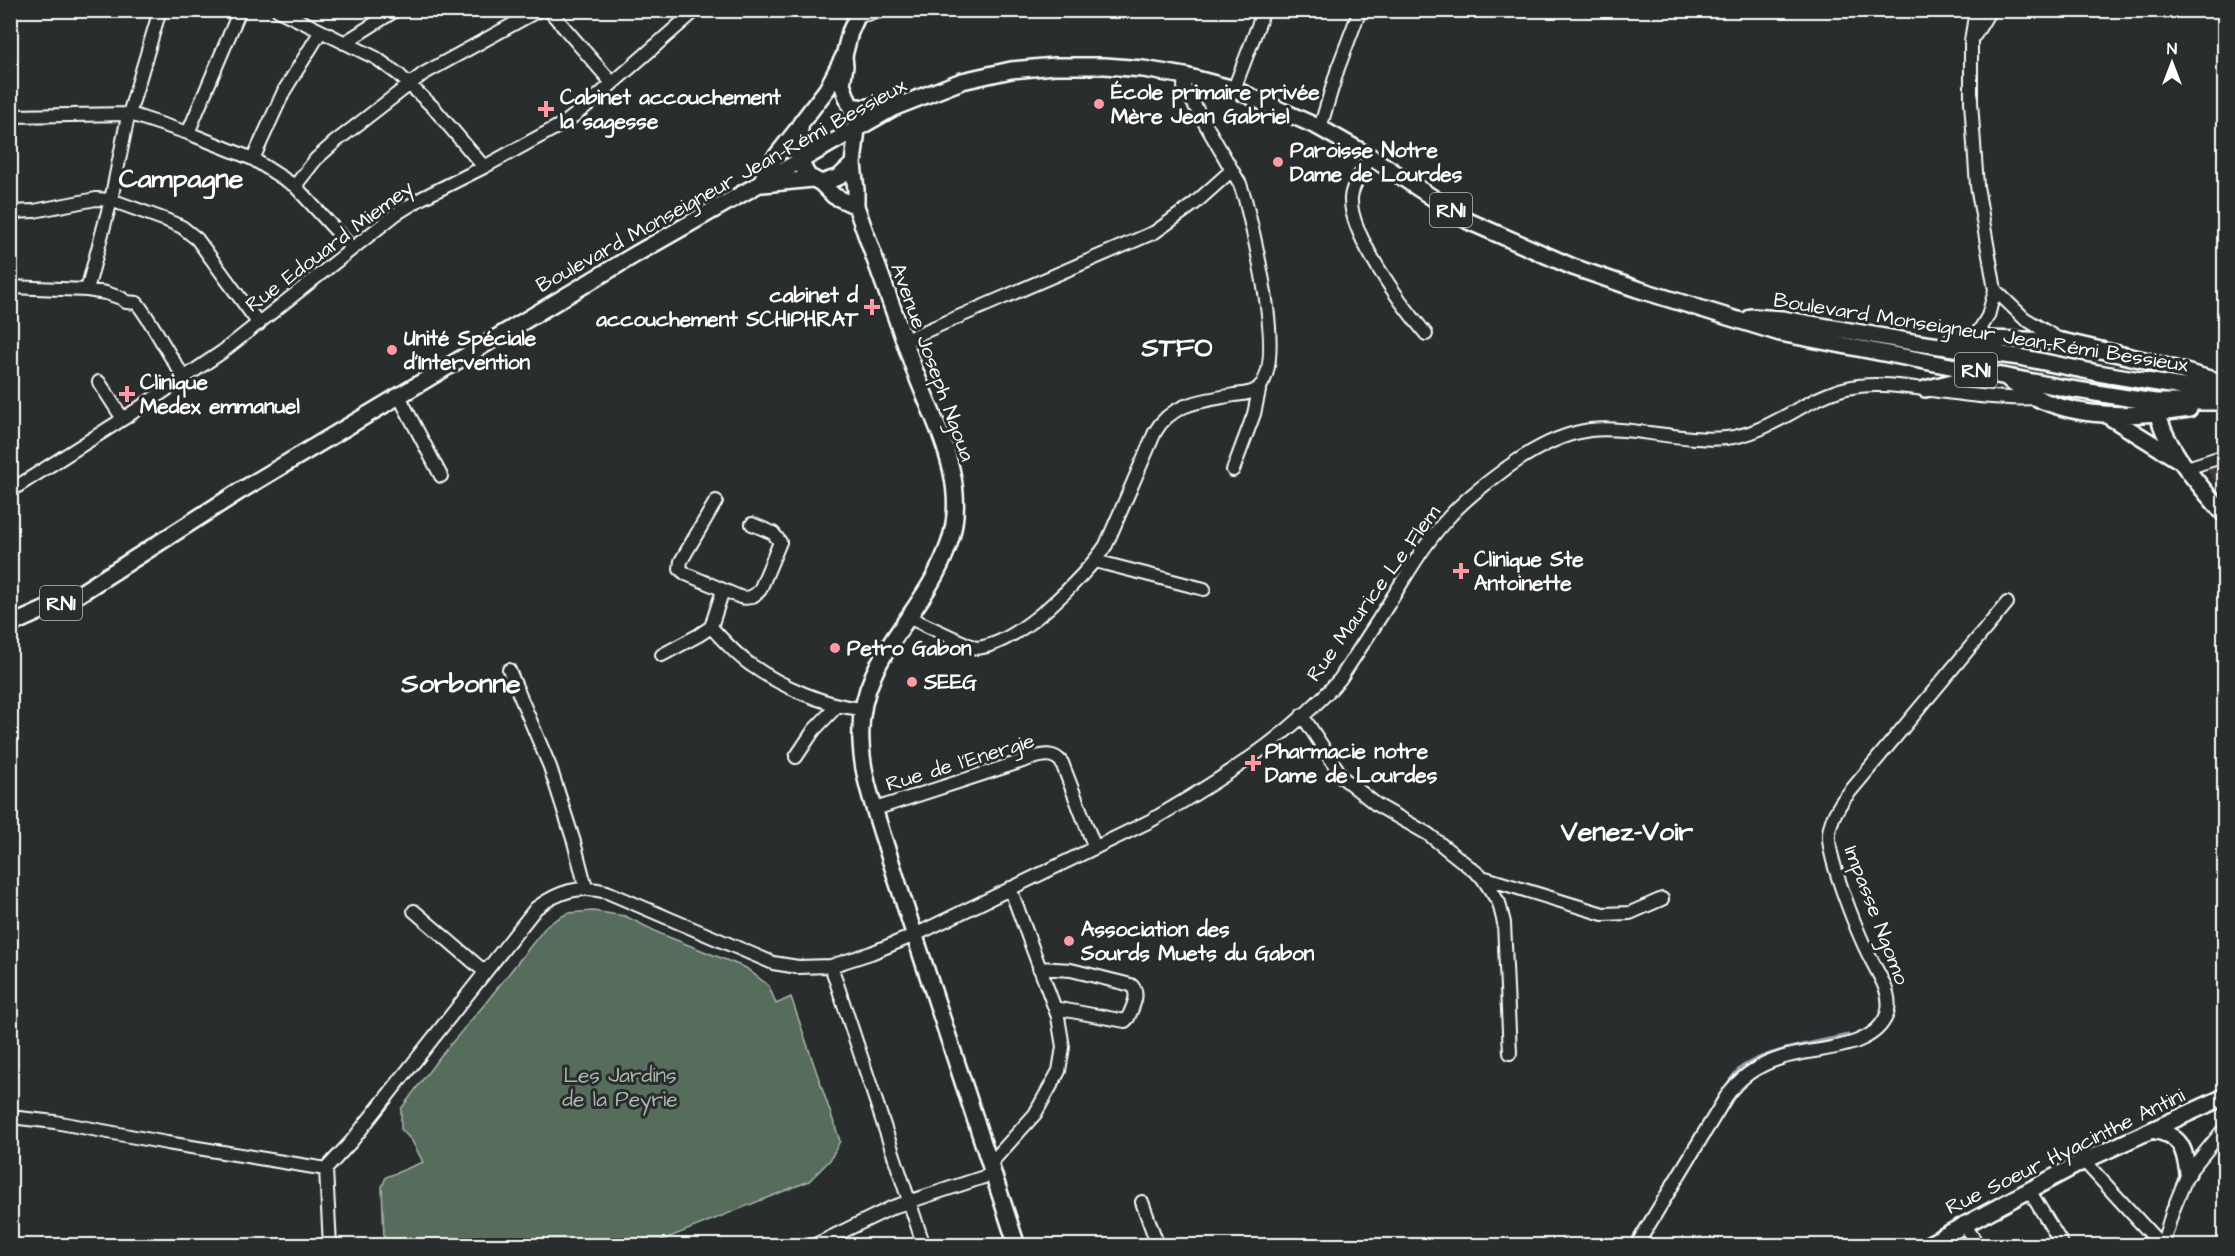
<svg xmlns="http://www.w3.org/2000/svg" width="2235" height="1256" viewBox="0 0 2235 1256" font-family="'Architects Daughter',sans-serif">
	<rect width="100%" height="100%" fill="#2a2d2e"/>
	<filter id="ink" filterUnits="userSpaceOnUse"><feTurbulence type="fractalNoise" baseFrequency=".0167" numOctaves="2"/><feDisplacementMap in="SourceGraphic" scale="12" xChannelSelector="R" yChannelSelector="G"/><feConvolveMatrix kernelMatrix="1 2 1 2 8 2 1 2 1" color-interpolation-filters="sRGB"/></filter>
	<g filter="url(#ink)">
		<path fill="#403d3b" d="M2224 463V493L2205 467Z"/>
		<path fill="#556d5a" stroke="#aab6ac" stroke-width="1.5" d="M593 911 625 916 661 934 746 968 769 986 776 1004 791 997 840 1141 830 1160 809 1181 650 1245H393L384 1238 382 1187 386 1177 423 1162 412 1141 401 1129V1109L438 1059 484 1005 548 924 568 913Z"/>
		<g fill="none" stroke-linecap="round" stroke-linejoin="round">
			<path stroke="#95a0aa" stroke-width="3" d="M1723 1091C1729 1082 1734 1072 1743 1066 1769 1049 1818 1042 1848 1035
				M1629 1246 1718 1099"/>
			<g stroke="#fff" stroke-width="16">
				<path id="minor" d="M278 10 376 58 398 74 433 107 484 167
					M549 10 612 83
					M857 16 886 10
					M1975 35 1990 10
					M344 43 396 10
					M1234 89 1264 10
					M10 116 130 114 188 133 253 159 295 186 352 248
					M1320 128 1338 68 1360 10
					M188 133 240 10
					M1371 157C1364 169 1352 184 1351 198 1349 235 1403 306 1426 334
					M253 159 284 91 321 31
					M295 186 316 159 335 142 423 74 539 10
					M10 212 34 211 96 199 111 200 166 220 182 227 197 239 259 324
					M10 287 87 290 106 293 121 298 126 302 137 303C155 326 167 354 185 378
					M87 290 111 200 127 121 160 10
					M1995 290 2024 318 2060 340
					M905 340 1155 232 1194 204 1232 170
					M1966 340 1979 331 1988 316 1995 290 1977 186 1971 102V41L1976 10
					M99 382 123 419
					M399 396 441 476
					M2187 468 2224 456
					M1233 470 1254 414 1260 386
					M10 491 123 419 222 352 396 214 422 198 484 167 566 122 590 103 696 10
					M716 501 681 561 680 569 686 574 740 597C749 599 753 597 760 590L780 542 773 533 752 524
					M1095 561 1204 589
					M908 617 975 648C1017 646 1084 578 1106 545L1155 432C1172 402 1203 401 1234 395 1241 394 1250 394 1256 390 1289 369 1253 232 1245 199L1240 184 1188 94 1184 87 1185 76
					M711 627C723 640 736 655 751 665 781 686 825 706 862 709
					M711 627 723 590
					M662 655 699 635 711 627
					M509 670 550 767 574 842 586 888
					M1302 715 1343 778 1377 805 1428 834 1482 877 1499 903 1504 923 1510 1053
					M796 757 814 730 837 706
					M875 809 1032 758C1043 755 1054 752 1062 763L1095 848
					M1482 877 1603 914 1630 913 1662 899
					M414 911 485 972
					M831 966 924 1246
					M1039 968 1071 970 1131 985C1141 993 1132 1008 1128 1018L1125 1021 1055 1008
					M10 1117 55 1122 167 1143 326 1169
					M2084 1161 2162 1246
					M990 1164 1035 1114 1059 1071 1063 1047 1058 1017 1010 888
					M2029 1190 2063 1246
					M1142 1202 1158 1246
					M1964 1223 1978 1246
					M330 1246 326 1169 351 1142 536 908C558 892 580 884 607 892L773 963 798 967 831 966 871 953 915 935 1150 821C1217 782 1288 738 1340 679 1358 651 1377 623 1394 595 1411 568 1427 540 1449 517 1466 498 1488 482 1508 467 1532 450 1560 434 1590 430 1634 426 1680 442 1726 438 1770 434 1804 398 1847 388 1872 382 1899 386 1924 389 1961 394 2000 400 2037 398
					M813 1246 893 1207 993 1174
					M1636 1246 1726 1097C1739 1077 1758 1065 1781 1058 1812 1047 1873 1052 1887 1014 1893 996 1881 979 1873 963 1860 940 1827 858 1829 834 1830 821 1836 811 1843 800L2007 603
					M2162 1246 2173 1210 2188 1173 2224 1129"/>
			</g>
			<g stroke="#fff" stroke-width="20">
				<path id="major" d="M844 56 845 66 842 84 855 119 857 129 853 164 856 190V206C874 258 894 310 912 363 932 420 971 481 949 544 924 618 856 657 861 742 862 774 873 804 882 834 892 864 901 894 911 924 946 1031 982 1138 1017 1246
					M850 106 865 108 896 100
					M821 183 839 177 853 164
					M760 184 770 164 797 130
					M763 184 813 179
					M856 206 834 196 821 183 808 176 799 160 797 147 801 123 827 89 844 56 850 32 860 10
					M1751 317 1782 319 1918 343 2019 357 2098 373 2224 394
					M1951 341 1986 339 2062 341 2144 360 2224 383
					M2006 377C2054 422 2129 418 2189 409
					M1925 389 1984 374
					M2156 407C2164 448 2198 483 2224 514
					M2108 416 2177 459
					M10 625 79 594 240 491 636 254 893 108 962 81 1011 70 1055 66H1105L1143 69 1185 76 1234 89 1320 128 1371 157 1468 221 1573 267 1637 289 1780 333 2064 388 2134 399 2155 402H2224
					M2152 1130C2181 1135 2184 1147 2188 1173
					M1925 1246 2084 1161 2224 1097"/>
			</g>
			<use href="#minor" stroke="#2a2d2e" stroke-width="12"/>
			<use href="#major" stroke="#2a2d2e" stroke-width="15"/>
		</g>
	</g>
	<g fill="#ff9aa2" stroke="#2a2d2e" stroke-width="2">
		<circle cx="1099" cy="104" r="6"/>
		<path d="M543 100h6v6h6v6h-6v6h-6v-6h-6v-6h6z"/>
		<circle cx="1278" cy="162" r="6"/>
		<path d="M869 298h6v6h6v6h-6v6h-6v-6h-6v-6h6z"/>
		<circle cx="392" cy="350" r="6"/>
		<path d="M124 385h6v6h6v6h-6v6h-6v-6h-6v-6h6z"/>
		<path d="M1458 562h6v6h6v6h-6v6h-6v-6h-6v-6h6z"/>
		<circle cx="835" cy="648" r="6"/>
		<circle cx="912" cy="682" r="6"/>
		<path d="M1250 754h6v6h6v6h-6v6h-6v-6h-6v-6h6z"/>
		<circle cx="1069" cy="941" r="6"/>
	</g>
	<g text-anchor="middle" stroke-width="6" stroke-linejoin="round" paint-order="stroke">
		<g fill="#2a2d2e" stroke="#bfc0c0" stroke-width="1.5">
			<rect x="1430" y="193" width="42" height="34" rx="4.5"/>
			<rect x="1955" y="353" width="42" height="34" rx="4.5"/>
			<rect x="40" y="586" width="42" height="34" rx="4.5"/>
		</g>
		<g font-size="20" font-weight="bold" fill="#fff">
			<text x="1451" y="217">RN1</text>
			<text x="1976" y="377">RN1</text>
			<text x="61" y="610">RN1</text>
		</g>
		<g font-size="21" font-weight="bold" fill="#fff" stroke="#2a2d2e" text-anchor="start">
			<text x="1111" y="99">École primaire privée<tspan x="1111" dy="24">Mère Jean Gabriel</tspan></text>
			<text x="560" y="104">Cabinet accouchement<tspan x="560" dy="24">la sagesse</tspan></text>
			<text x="1290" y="157">Paroisse Notre<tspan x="1290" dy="24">Dame de Lourdes</tspan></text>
			<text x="858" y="302" text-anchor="end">cabinet d<tspan x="858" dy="24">accouchement SCHIPHRAT</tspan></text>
			<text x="404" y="345">Unité Spéciale<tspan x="404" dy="24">d'Intervention</tspan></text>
			<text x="140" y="389">Clinique<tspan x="140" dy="24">Medex emmanuel</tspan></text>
			<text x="1474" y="566">Clinique Ste<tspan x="1474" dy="24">Antoinette</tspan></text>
			<text x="847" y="655">Petro Gabon</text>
			<text x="924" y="689">SEEG</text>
			<text x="1265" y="758">Pharmacie notre<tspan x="1265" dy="24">Dame de Lourdes</tspan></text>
			<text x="1081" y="936">Association des<tspan x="1081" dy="24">Sourds Muets du Gabon</tspan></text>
		</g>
		<g font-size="21" fill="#fff" stroke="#2a2d2e">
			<text transform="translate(721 185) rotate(-29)" y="7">Boulevard Monseigneur Jean-Rémi Bessieux</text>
			<text transform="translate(329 246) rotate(-37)" y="7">Rue Edouard Miemey</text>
			<text transform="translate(1981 332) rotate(9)" y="7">Boulevard Monseigneur Jean-Rémi Bessieux</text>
			<text transform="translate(933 362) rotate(70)" y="7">Avenue Joseph Ngoua</text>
			<text transform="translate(1373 593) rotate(-54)" y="7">Rue Maurice Le Flem</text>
			<text transform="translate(960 762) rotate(-17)" y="7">Rue de l'Energie</text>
			<text transform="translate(1877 915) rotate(69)" y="7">Impasse Ngomo</text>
			<text transform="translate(2065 1151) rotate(-26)" y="7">Rue Soeur Hyacinthe Antini</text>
		</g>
		<g font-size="21" fill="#aab6ac" stroke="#2a2d2e">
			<text x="620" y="1082">Les Jardins<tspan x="620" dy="24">de la Peyrie</tspan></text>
		</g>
		<g font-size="27" font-weight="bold" fill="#fff" stroke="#2a2d2e">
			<text x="181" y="187">Campagne</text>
			<text x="1177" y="356">STFO</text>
			<text x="461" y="692">Sorbonne</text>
			<text x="1627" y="840">Venez-Voir</text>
		</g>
	</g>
	<rect width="2235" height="1256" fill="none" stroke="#2a2d2e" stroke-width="36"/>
	<rect x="18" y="18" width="2199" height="1220" fill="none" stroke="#fff" stroke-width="2" filter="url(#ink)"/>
	<g transform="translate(2172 63)" stroke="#2a2d2e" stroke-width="4.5" paint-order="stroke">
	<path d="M0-4.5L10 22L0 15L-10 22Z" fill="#ffffff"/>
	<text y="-9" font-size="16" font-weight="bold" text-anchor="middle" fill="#ffffff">N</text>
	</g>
</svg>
